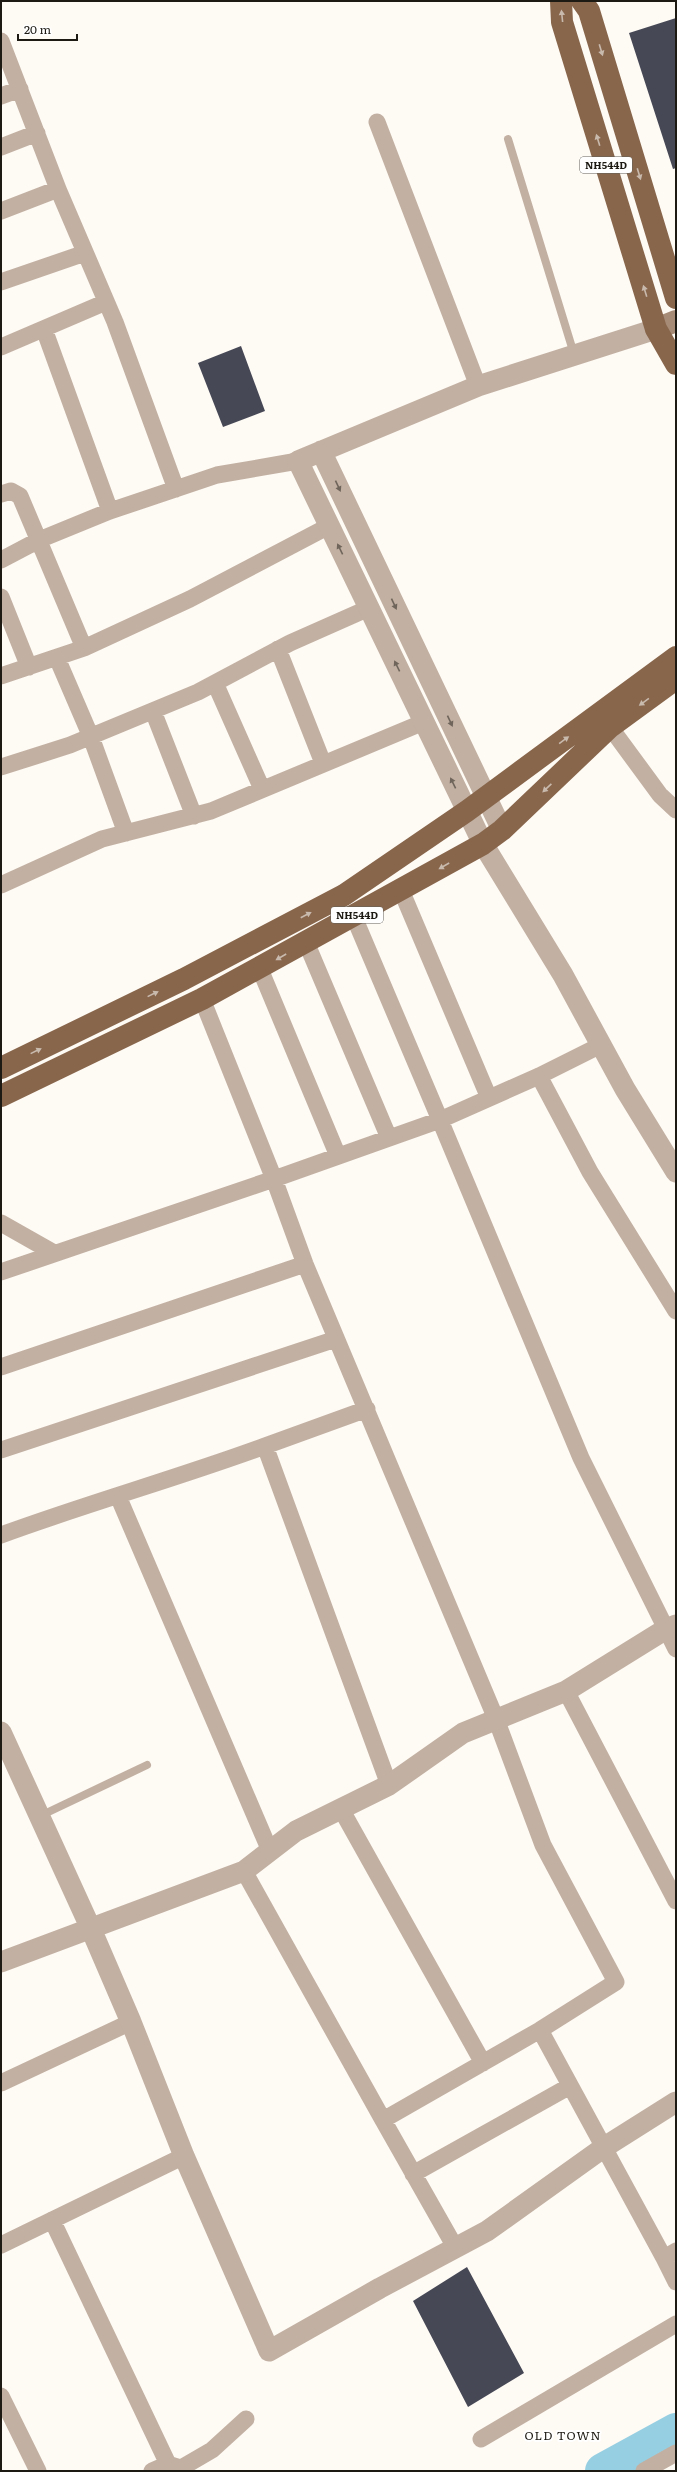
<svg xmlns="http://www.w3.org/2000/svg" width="677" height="2472" viewBox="0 0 677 2472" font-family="Literata,serif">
	<rect width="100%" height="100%" fill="#fefaf4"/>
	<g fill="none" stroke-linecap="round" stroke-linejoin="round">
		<path stroke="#97cfe2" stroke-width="36" d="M603 2471 676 2431"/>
	</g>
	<path fill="#474856" d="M676 18V168L673 169 629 33Z
		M241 346 265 411 223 427 198 363Z
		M467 2267 524 2373 468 2407 413 2301Z"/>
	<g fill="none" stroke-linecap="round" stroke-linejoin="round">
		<path stroke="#c2b0a2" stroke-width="8" d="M508 139 574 354
			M40 1816 147 1765"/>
		<path stroke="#c2b0a2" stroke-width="17" d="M1 41 58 189 115 322 176 489
			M1 96 20 89
			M377 122 478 386
			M1 147 37 133
			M1 211 58 189
			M1 282 85 253
			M44 329 110 511
			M1 347 106 302
			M1 494 11 491 20 496 84 648 1 676
			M1 560 39 540 110 511 217 475 298 461
			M1 597 29 667
			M84 648 190 599 329 526
			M278 649 323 763
			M57 658 91 737 126 833
			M215 683 262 789
			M153 711 194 816
			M610 727 660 795 676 810
			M1 767 70 745 198 692 290 643 369 608
			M1 885 102 839 211 811 424 722
			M401 890 489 1098
			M306 942 389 1138
			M260 969 338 1156
			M601 1045 539 1076 440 1120 581 1458 676 1649
			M539 1076 590 1172 676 1311
			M1 1223 54 1253
			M1 1272 274 1179 202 999
			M1 1367 305 1264
			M265 1446 367 1409
			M1 1450 336 1339
			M118 1496 270 1851
			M1 1535C88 1503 178 1478 265 1446L389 1785
			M566 1691 676 1901
			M341 1809 483 2063
			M244 1871 383 2120 540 2030 616 1982 543 1845 496 1719 305 1264 274 1179 440 1120 354 917
			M540 2030 664 2258 676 2251
			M1 2083 131 2022
			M383 2120 455 2247
			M413 2174 570 2086
			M52 2220 168 2464
			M1 2245 184 2156
			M664 2258 676 2282
			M1 2396 38 2471
			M481 2439 676 2324
			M152 2471 168 2464 181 2468 212 2450 246 2419
			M644 2471 676 2453"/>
		<path stroke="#c2b0a2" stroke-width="21" d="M656 329 478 386 298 461 483 844 563 975 625 1089 676 1172
			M321 451 502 830
			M1 1732 91 1929 131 2022 184 2156 269 2351 380 2288 487 2231 603 2148 676 2102
			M1 1962 244 1871 296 1831 389 1785 463 1733 566 1691 666 1629 676 1625"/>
		<path stroke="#a68b77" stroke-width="22" d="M656 329 676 321"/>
		<path stroke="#88664c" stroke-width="22" d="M561 1 562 22 656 329 676 364
			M582 1 589 11 676 298
			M1 1068 184 979 344 895 467 811 676 657
			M1 1096 202 999 483 844 502 830 610 727 676 679"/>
	</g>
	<defs><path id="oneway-solid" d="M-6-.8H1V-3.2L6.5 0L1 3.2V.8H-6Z"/></defs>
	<g fill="#c9baae">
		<use href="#oneway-solid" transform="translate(562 16) rotate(-96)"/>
		<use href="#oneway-solid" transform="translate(601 50) rotate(73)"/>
		<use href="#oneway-solid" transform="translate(598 140) rotate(-107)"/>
		<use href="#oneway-solid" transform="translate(639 174) rotate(73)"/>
		<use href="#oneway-solid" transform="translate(645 291) rotate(-107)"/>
		<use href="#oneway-solid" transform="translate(644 702) rotate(144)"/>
		<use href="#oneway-solid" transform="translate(564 740) rotate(-36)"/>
		<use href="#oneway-solid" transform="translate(547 788) rotate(137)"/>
		<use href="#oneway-solid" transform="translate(444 866) rotate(150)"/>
		<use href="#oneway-solid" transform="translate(306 915) rotate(-28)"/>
		<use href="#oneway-solid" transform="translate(281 957) rotate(150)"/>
		<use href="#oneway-solid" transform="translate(153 994) rotate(-26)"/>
		<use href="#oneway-solid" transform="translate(36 1051) rotate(-26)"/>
	</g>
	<g fill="#70655b">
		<use href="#oneway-solid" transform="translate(338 486) rotate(65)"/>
		<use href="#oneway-solid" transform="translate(340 549) rotate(-116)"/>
		<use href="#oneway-solid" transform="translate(394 604) rotate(65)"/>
		<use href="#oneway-solid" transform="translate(397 666) rotate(-116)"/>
		<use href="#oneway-solid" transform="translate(450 721) rotate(65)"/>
		<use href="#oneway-solid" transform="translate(453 783) rotate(-116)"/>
	</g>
	<g text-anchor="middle" stroke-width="4" stroke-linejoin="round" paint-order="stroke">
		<g fill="#fff" stroke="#615f5a" stroke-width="1">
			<rect x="580" y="157" width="52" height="16" rx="3"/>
			<rect x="331" y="907" width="52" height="16" rx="3"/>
		</g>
		<g font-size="10" font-weight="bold" fill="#1d1a14">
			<text x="606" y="169">NH544D</text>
			<text x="357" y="919">NH544D</text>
		</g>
		<g font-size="12" letter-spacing="1" fill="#1d1a14" stroke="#fff">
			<text x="563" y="2440">OLD TOWN</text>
		</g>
	</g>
	<rect width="677" height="2472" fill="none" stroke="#1d1a14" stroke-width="4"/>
	<path d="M18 34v6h59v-6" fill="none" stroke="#1d1a14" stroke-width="2"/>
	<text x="24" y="34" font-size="12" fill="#1d1a14" stroke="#ffffff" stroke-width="3" paint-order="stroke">20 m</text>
</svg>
